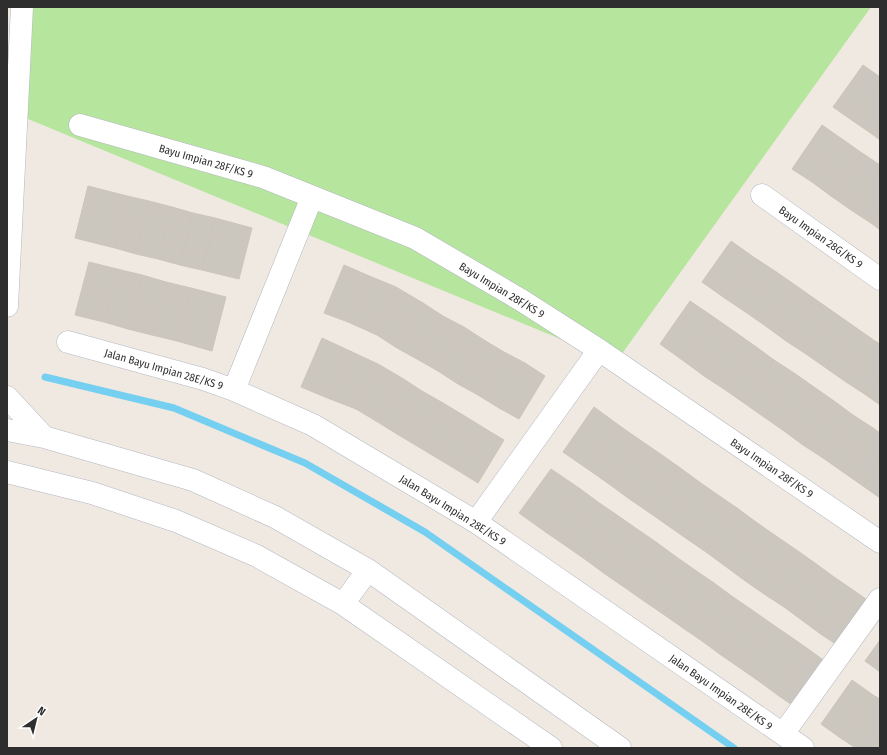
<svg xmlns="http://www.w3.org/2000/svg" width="887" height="755" viewBox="0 0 887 755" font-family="'Fira Sans Condensed',sans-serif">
	<rect width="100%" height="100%" fill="#efe9e1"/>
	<path fill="#b6e59e" d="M22 7H871L616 362 16 114Z"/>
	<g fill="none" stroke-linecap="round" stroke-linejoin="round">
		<path stroke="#75cff0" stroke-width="7" d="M45 377 174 408 305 463 425 532 734 748"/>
	</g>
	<path fill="#cbc7bf" stroke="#cbc5ba" d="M863 65 880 77V82L853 121 833 107Z
		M880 82V124L872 134 853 121Z
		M880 124V140L872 134Z
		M822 125 842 139 812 182 792 169Z
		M842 139 862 153 831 196 812 182Z
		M862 153 880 165V168L851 210 831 196Z
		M880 168V210L871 223 851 210Z
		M88 186 127 196 115 248 75 238Z
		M127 196 149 201 136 254 115 248Z
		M149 201 172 207 158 259 136 254Z
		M172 207 193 213 180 265 158 259Z
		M880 210V230L871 223Z
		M193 213 215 218 202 270 180 265Z
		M215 218 252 228 239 279 202 270Z
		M731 241 755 258 726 299 702 282Z
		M755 258 775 271 747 313 726 299Z
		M89 262 117 269 104 322 75 315Z
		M344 265 367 275 348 322 324 313Z
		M117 269 142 275 128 329 104 322Z
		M775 271 795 285 767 327 747 313Z
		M142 275 166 282 152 335 128 329Z
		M367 275 396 287 377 335 348 322Z
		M166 282 191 288 177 341 152 335Z
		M795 285 815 299 786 341 767 327Z
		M396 287 423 303 397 348 377 335Z
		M191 288 226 297 212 351 177 341Z
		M815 299 835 313 806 354 786 341Z
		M690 301 715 318 685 362 660 344Z
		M423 303 443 316 417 359 397 348Z
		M835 313 855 327 826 368 806 354Z
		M443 316 464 327 438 371 417 359Z
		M715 318 735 332 704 376 685 362Z
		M464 327 484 340 458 384 438 371Z
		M855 327 875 341 846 382 826 368Z
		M735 332 755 346 724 389 704 376Z
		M322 338 350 351 330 399 301 387Z
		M484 340 504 352 478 395 458 384Z
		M875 341 880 344V376L866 395 846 382Z
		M755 346 774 360 744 403 724 389Z
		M350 351 378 364 356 409 330 399Z
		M504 352 525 363 499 408 478 395Z
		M774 360 794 373 764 417 744 403Z
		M525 363 545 376 519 419 499 408Z
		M378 364 402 378 376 421 356 409Z
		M794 373 814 387 784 431 764 417Z
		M880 376V405L866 395Z
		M402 378 422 391 397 434 376 421Z
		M814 387 834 401 803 445 784 431Z
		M422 391 443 403 417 446 397 434Z
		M834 401 853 415 823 458 803 445Z
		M443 403 463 415 437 458 417 446Z
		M594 407 620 426 589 470 563 452Z
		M463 415 484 428 457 470 437 458Z
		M853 415 873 428 843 472 823 458Z
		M620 426 640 440 609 484 589 470Z
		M484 428 504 440 478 483 457 470Z
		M873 428 880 433V461L863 486 843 472Z
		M640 440 659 453 628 498 609 484Z
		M659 453 679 467 647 511 628 498Z
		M880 461V498L863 486Z
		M679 467 698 481 667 525 647 511Z
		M551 469 579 488 547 533 519 513Z
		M698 481 718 495 687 539 667 525Z
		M579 488 598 502 566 546 547 533Z
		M718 495 737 508 706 552 687 539Z
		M598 502 617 515 586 560 566 546Z
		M737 508 756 522 725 566 706 552Z
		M617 515 637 529 605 574 586 560Z
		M756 522 776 536 744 580 725 566Z
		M637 529 656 542 624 587 605 574Z
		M776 536 795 549 764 594 744 580Z
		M656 542 675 556 644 601 624 587Z
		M795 549 815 563 784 607 764 594Z
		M675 556 695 570 663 614 644 601Z
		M815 563 834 577 803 621 784 607Z
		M695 570 714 583 683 628 663 614Z
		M834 577 853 590 822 635 803 621Z
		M714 583 733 597 702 641 683 628Z
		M853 590 873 604 842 648 822 635Z
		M733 597 752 610 721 655 702 641Z
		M752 610 772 624 740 668 721 655Z
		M772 624 791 637 760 682 740 668Z
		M791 637 811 651 779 696 760 682Z
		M880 640V672L865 661Z
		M811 651 830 665 798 709 779 696Z
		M852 680 873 695 842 739 821 724Z
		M873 695 880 699V737L872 748H856L842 739Z
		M880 737V748H872Z"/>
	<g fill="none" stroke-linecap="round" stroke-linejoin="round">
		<g stroke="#b4b7c1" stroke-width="23">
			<path id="minor" d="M80 125 263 177 415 238 521 300 599 350 880 542
				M762 195 880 279
				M7 306 22 7
				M68 342 203 379 234 390 313 425 476 522 803 748
				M234 390 312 197
				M7 397 44 437
				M7 430 44 437 193 480 275 517 368 570 620 748
				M7 472 92 493 176 521 257 556 343 604 551 748
				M476 522 599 350
				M343 604 368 570
				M783 734 880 599"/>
		</g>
		<use href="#minor" stroke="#fff" stroke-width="22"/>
	</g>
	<g text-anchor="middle" stroke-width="3" stroke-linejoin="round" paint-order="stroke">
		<g font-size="11" fill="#2e2e2e" stroke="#fff">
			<text transform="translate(206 161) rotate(16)" y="4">Bayu Impian 28F/KS 9</text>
			<text transform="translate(821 237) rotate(35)" y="4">Bayu Impian 28G/KS 9</text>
			<text transform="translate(502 290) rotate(31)" y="4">Bayu Impian 28F/KS 9</text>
			<text transform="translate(164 369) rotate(16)" y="4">Jalan Bayu Impian 28E/KS 9</text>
			<text transform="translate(772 468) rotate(34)" y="4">Bayu Impian 28F/KS 9</text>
			<text transform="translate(453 510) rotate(32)" y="4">Jalan Bayu Impian 28E/KS 9</text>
			<text transform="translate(721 692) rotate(35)" y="4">Jalan Bayu Impian 28E/KS 9</text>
		</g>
	</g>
	<rect width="887" height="755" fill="none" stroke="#2e2e2e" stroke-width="16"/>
	<g transform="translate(36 719) rotate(35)" stroke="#ffffff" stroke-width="3" paint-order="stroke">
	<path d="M0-3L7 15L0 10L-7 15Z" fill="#2e2e2e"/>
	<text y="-6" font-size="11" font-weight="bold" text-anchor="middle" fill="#2e2e2e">N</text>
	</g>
</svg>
